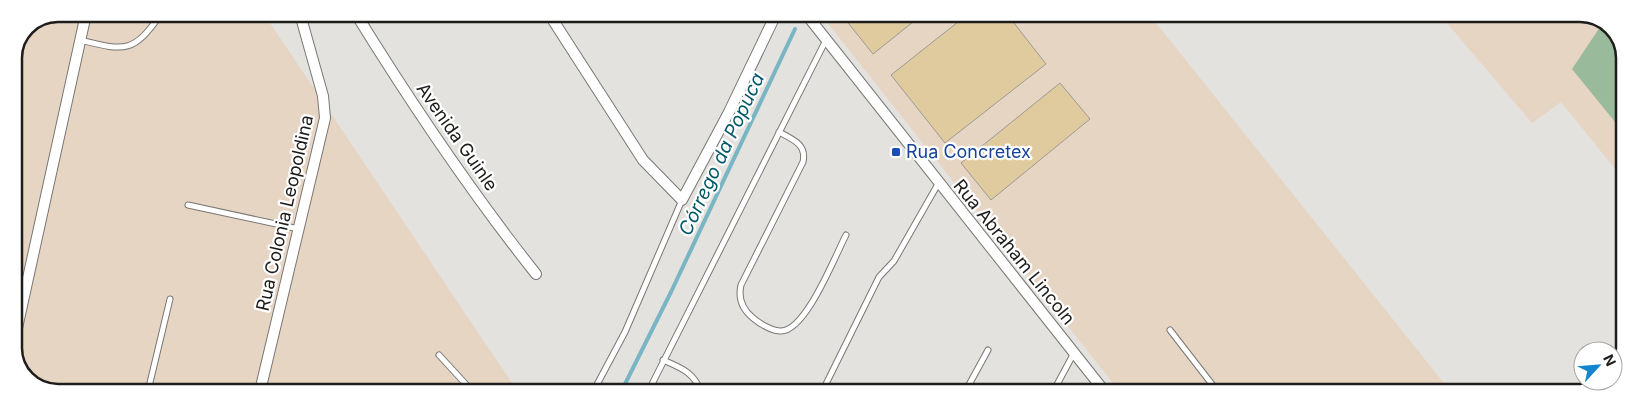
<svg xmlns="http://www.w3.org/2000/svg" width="1638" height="406" viewBox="0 0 1638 406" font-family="Inter,sans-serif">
	<rect width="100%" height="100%" fill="#e4e2de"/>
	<path fill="#e7d5c4" d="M59 14H264L518 392 50 391 25 377 14 353V58L27 27Z
		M827 14H1149L1451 392H1120L826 21Z
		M1440 15H1588L1613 29 1624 53V180L1561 102 1532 123Z"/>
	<path fill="#99bb9c" d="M1600 27 1624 57V133L1572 69Z"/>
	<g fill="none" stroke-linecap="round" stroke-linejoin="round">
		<path stroke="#7ab5c3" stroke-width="4" d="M621 392 671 292 795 29"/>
	</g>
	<path fill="#e0cb9e" stroke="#9c9a96" d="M851 14H923L873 54 845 19Z
		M968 14H1007L1046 64 945 143 891 75Z
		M1060 83 1090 119 991 200 961 163Z"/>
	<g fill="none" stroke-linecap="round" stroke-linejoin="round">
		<g stroke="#797773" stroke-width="7">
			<path id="service" d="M80 40C125 51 133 54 161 14
				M779 132C792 139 807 144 803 162L741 285C738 298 742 309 753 318 760 324 772 331 781 331 806 331 835 256 846 235
				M188 205 299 229
				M1170 330 1218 392
				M439 355 473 392
				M663 360C681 368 694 372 701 392
				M148 391 170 299
				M593 392 625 332 682 200
				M648 392 826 40
				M822 392 879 277 894 261 938 184
				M965 392 988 350
				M1053 392 1074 353"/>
		</g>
		<g stroke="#797773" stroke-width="12">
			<path id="minor" d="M356 14C411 103 471 192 536 274
				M549 14 643 160 682 200 729 112 776 14
				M806 14 1105 392
				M14 342 86 14
				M260 391 325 118 323 96 300 14"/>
		</g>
		<use href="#service" stroke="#fff" stroke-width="5"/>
		<use href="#minor" stroke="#fff" stroke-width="10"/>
	</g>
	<rect fill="#1a4fb4" stroke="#fff" stroke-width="2" x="891" y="147" width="10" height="10" rx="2.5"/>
	<g text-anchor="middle" stroke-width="4.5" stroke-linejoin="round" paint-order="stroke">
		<g font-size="18" fill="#1e1d1b" stroke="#fff">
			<text transform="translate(457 137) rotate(55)" y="6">Avenida Guinle</text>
			<text transform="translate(285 213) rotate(-77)" y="6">Rua Colonia Leopoldina</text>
			<text transform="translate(1014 252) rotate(51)" y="6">Rua Abraham Lincoln</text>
		</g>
		<g font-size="18" fill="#164399" stroke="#fff" text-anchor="start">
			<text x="906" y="158">Rua Concretex</text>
		</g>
		<g font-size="19" font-style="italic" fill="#005867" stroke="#fff">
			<text transform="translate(721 154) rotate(-65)" y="7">Córrego da Popuca</text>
		</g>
	</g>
	<path d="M0 0H1638V406H0ZM58 22H1580A36 36 0 0 1 1616 58V348A36 36 0 0 1 1580 384H58A36 36 0 0 1 22 348V58A36 36 0 0 1 58 22Z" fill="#fff" fill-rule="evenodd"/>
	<path fill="none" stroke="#1e1d1b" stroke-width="2.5" d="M58 22H1580A36 36 0 0 1 1616 58V348A36 36 0 0 1 1580 384H58A36 36 0 0 1 22 348V58A36 36 0 0 1 58 22Z"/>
	<g transform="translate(1598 366) rotate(64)"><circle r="24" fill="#ffffff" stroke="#a5a5a4"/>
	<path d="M0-4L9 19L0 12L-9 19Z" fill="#1385ce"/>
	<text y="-8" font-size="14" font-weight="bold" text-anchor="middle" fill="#1e1d1b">N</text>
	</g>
</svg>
